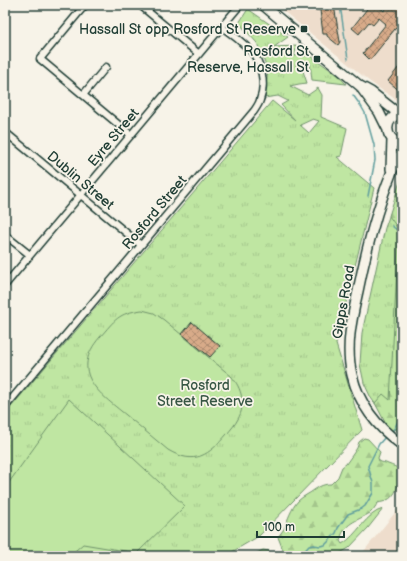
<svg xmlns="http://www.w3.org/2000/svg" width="407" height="561" viewBox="0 0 407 561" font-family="'Balsamiq Sans',sans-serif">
	<defs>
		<pattern id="grass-tufts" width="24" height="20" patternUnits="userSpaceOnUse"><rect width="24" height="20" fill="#bfe6a2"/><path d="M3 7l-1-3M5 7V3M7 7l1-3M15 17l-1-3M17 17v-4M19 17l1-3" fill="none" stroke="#a4c68c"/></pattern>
		<pattern id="forest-firs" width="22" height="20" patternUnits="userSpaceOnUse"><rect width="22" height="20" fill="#bfe6a2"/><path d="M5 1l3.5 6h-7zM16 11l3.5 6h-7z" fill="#a4c68c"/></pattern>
		<pattern id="building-cross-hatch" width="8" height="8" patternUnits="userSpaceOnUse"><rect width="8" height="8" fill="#d8ab89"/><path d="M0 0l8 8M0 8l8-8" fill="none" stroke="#af8c71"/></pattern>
	</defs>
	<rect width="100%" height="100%" fill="#f7f3e8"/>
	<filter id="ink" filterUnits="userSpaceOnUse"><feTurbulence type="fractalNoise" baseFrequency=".025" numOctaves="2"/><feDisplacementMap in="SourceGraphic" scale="8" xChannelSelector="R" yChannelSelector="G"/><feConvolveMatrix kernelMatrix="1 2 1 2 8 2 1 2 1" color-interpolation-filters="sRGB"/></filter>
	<g filter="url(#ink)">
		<path fill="#edc" d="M276 5H402V99L397 100 383 91 369 81Z
			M402 504V556H360Z"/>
		<path fill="url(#grass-tufts)" stroke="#6f926b" fill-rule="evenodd" d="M248 9 288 37 274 47 297 46 294 56 308 54 338 75 346 84 312 80 310 63 302 68 307 83 299 84 290 86 308 95 318 88 322 95 321 117 347 128 341 156 337 157 374 188 336 344 362 430 259 536 225 556H123L118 551 113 556H5V414L272 101 295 120 281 105 288 101 278 96 264 98 268 71 257 43 239 23ZM313 119 319 121 309 133 300 125Z
			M402 180V435L390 424 371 398 364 383 360 364 362 333 385 228Z"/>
		<path fill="url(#forest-firs)" stroke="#6f926b" d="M402 175V425L390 432 375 403 383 394 390 400 399 230 389 216Z
			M364 438 368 439 380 452 378 458 379 461C382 463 385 462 388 464 394 466 394 467 401 468 403 473 402 477 399 482 397 489 394 497 387 500 385 502 381 502 378 503 375 506 374 510 370 513 357 521 343 523 340 541L342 544C357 536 366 513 383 509L368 528 349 548 335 556H280L283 550 278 537C280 534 282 532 284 529 288 519 291 509 298 501 303 496 309 494 314 490 320 486 324 484 331 484L338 477 342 467 346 464 353 454 357 448 359 442Z
			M263 550 269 551 268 556H251Z"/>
		<path fill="#bfe6a2" stroke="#6f926b" d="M142 310 154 313 164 320 231 376C242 388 246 405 238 419 235 425 231 429 227 434 209 455 195 466 168 450 154 438 140 427 126 415 99 393 69 373 100 337 115 320 118 313 142 310Z
			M69 399 185 506 137 553 83 544 69 556H5V488Z"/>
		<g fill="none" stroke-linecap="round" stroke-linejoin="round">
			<path stroke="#619e9e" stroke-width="1.5" d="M340 5 348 59
				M353 95 361 106 365 113 374 145 375 160 368 196
				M392 226 402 234
				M391 432C401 423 401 405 402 392
				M300 556 309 546 314 545 320 546 325 545 328 542 336 533 338 528 348 514 361 509 365 506 373 493V483L368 466 379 444 386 436"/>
		</g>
		<path fill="url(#building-cross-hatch)" stroke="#1f3d34" d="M315 5H334L340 42 338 45 327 36V34H323L320 10H316Z
			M370 5H377L384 11 388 5H402V25L399 24 370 60 363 53 386 24 379 18 373 25 369 22 359 34 352 28Z
			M402 63V93L388 81Z
			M192 322 220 346 210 357 182 334Z"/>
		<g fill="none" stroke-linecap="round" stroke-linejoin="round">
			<g stroke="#1f3d34" stroke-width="9">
				<path id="street" d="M85 5 40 59 131 135
					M140 5 199 54
					M83 95 106 67
					M5 132 141 245
					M5 235 30 255
					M5 285 240 5
					M5 407 254 111C256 108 259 104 260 100 266 85 262 63 251 51 242 42 232 34 222 27"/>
			</g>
			<g stroke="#1f3d34" stroke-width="12">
				<path id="secondary" d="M263 5 360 86 371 92 394 110 402 113
					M362 89 379 112 387 128
					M402 113C383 117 383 140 402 144
					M402 152C398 159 394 166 391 174 376 211 366 251 358 291 352 318 345 347 352 375 359 404 378 428 402 445
					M391 169 392 140"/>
			</g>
			<use href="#street" stroke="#f7f3e8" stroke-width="6"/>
			<use href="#secondary" stroke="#f7f3e8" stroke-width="9"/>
		</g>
	</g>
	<g fill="#1f3d34" stroke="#f7f3e8" stroke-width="1.5">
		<rect x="300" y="25" width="8" height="8" rx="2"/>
		<rect x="313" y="55" width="8" height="8" rx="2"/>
	</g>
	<g text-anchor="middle" stroke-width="3.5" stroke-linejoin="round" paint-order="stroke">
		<g font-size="14" fill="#1f3d34" stroke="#f7f3e8" text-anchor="end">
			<text x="296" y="34">Hassall St opp Rosford St Reserve</text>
			<text x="309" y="56">Rosford St<tspan x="309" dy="16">Reserve, Hassall St</tspan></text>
		</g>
		<g font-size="14" fill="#1f3d34" stroke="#f7f3e8">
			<text transform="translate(113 137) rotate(-50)" y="5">Eyre Street</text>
			<text transform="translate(81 180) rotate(40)" y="5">Dublin Street</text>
			<text transform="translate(154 212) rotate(-50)" y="5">Rosford Street</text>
			<text transform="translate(343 302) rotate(-80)" y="5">Gipps Road</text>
		</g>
		<g font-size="14" fill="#375644" stroke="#f7f3e8">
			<text x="205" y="390">Rosford<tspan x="205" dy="16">Street Reserve</tspan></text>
		</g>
	</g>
	<rect width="407" height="561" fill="none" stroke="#f7f3e8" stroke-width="20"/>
	<rect x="10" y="10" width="387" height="541" fill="none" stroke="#1f3d34" stroke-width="1.5" filter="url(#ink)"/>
	<path d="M257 531v6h87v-6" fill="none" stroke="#1f3d34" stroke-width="2"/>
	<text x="263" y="531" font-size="12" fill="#1f3d34" stroke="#f7f3e8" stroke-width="3" paint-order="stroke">100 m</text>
</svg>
